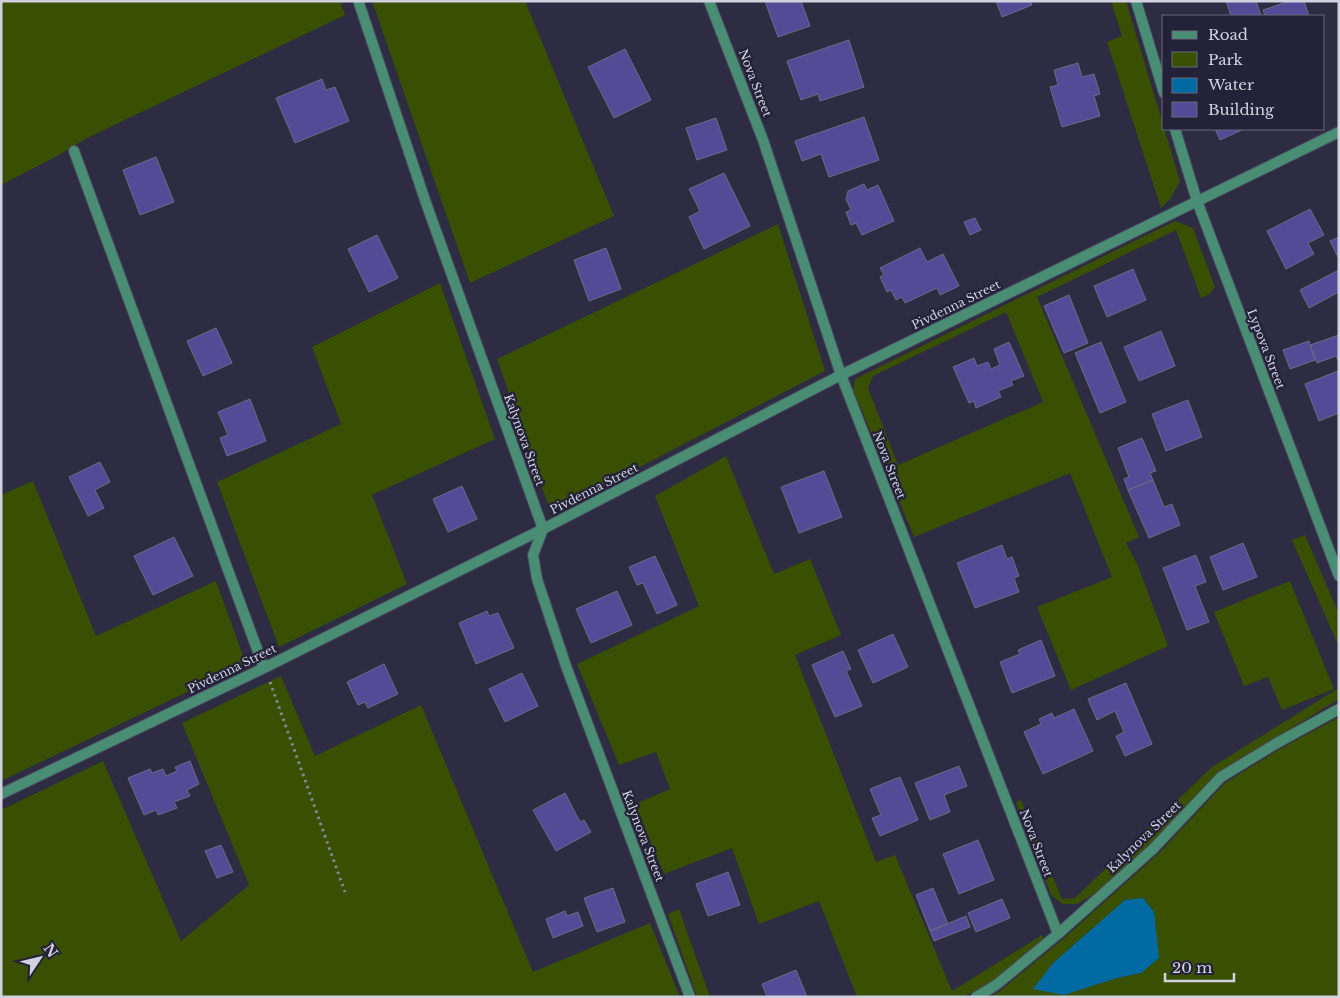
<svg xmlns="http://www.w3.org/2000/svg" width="1340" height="998" viewBox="0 0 1340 998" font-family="'Libre Baskerville',serif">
	<rect width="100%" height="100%" fill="#2d2c42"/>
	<path fill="#395002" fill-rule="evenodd" d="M1 1H340L345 15 87 138 59 155 1 185Z
		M372 1H525L614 216 470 283Z
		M1111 1H1126L1180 181 1171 198 1161 208 1107 42 1122 36Z
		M1175 221 1193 228 1215 287 1210 294 1201 298 1176 230 1037 297 1139 537 1126 543 1138 566 1168 646 1071 690 1037 607 1112 577 1070 473 914 537 853 389 855 379ZM1006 312 1043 402 898 465 868 388 873 376Z
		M778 224 825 371 551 513 497 359Z
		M440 283 495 439 372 495 407 584 279 647 217 482 341 424 312 347Z
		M726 456 774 574 810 559 841 635 795 655 876 862 895 855 952 991 1042 935 1044 940 993 980 964 997H857L819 901 759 924 732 848 664 874 635 804 670 789 656 752 619 765 577 664 699 606 655 496Z
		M33 481 96 636 216 581 246 664 1 781V495Z
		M1305 535 1339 614V647L1292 540Z
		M1290 581 1334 689 1282 710 1268 677 1244 686 1214 612Z
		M281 676 315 756 421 705 533 972 650 923 680 997H1V810L103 761 181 941 249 885 182 723Z
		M1339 686V699L1218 773 1150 844 1094 894 1077 904H1063L1051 895 1016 802 1021 800 1062 899 1075 898 1212 767 1337 689Z
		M1339 717V807L1337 808 1339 812V927H1338L1339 931V997H990L1000 991 1062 940 1158 854 1225 783 1280 749ZM1143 898 1141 973 1117 978 1053 963 1125 900Z
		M679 909 710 997H697L668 914Z"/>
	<path fill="#026aa2" d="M1143 898 1154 912 1159 958 1141 973 1117 978 1064 995 1033 989 1053 963 1125 900Z"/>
	<path fill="#544b97" stroke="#6b6b84" d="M765 1H801L810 26 778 37Z
		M996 1H1031L1032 5 1002 17Z
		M1226 1H1256L1261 15 1231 16Z
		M1290 1H1304L1309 16H1265L1263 10Z
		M849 40 864 87 820 101 818 94 801 100 787 61Z
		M625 49 651 100 614 118 588 67Z
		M1078 63 1082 77 1094 74 1100 94 1094 96 1100 116 1062 127 1050 87 1058 85 1054 70Z
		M322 79 326 90 335 87 349 121 295 143 276 98Z
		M864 117 879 160 829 177 821 154 802 161 795 141Z
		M716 118 727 150 697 160 686 128Z
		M1215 129H1244L1220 140Z
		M156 157 174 202 140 215 123 170Z
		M724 173 750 226 704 249 689 217 700 211 689 189Z
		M864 184 867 190 878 185 894 221 862 235 856 223 851 225 846 212 851 210 846 199 848 191Z
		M1310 209 1324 235 1308 243 1314 254 1286 269 1267 231Z
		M975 218 981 230 970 235 964 222Z
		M377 235 398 278 369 292 348 249Z
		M1339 237V259L1330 241Z
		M606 248 621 289 589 301 574 260Z
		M920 248 927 262 943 254 959 286 940 295 937 288 905 303 902 297 896 300 891 290 887 292 880 277 884 275 880 268Z
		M1133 269 1146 300 1107 317 1094 286Z
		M1339 270V292L1309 308 1300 290Z
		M1069 295 1088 343 1064 353 1044 306Z
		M216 328 232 363 203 376 187 341Z
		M1161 331 1175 366 1139 381 1124 347Z
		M1339 335V362L1336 356 1317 363 1310 345Z
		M1309 341 1315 360 1290 369 1283 350Z
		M1009 342 1024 376 1011 381 1013 385 998 391 1001 397 976 408 974 401 969 403 953 367 974 358 977 366 988 362 991 369 1000 365 994 349Z
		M1101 342 1126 402 1100 413 1075 353Z
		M1338 371 1339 413 1319 421 1305 384Z
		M250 399 266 441 227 456 220 438 228 435 218 412Z
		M1188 400 1202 437 1166 451 1152 414Z
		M1142 438 1156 471 1150 473 1153 480 1128 490 1124 479 1129 477 1118 448Z
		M100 462 110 482 95 490 104 508 88 516 69 477Z
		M824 471 842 517 799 533 781 487Z
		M1153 480 1164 507 1172 504 1180 525 1149 538 1128 490Z
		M462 486 477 519 448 532 433 499Z
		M174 537 193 576 153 595 134 556Z
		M1243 543 1257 577 1223 590 1210 557Z
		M1002 545 1007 559 1012 557 1019 576 1014 578 1019 592 975 608 957 563Z
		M1196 555 1206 582 1195 586 1209 622 1187 630 1163 568Z
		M655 556 677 605 657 614 643 583 637 585 629 567Z
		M617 591 632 625 591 643 576 609Z
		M487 611 489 616 498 613 514 648 476 664 459 623Z
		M893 634 908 667 873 683 858 650Z
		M1041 640 1055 676 1012 693 1000 662 1020 654 1018 650Z
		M843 651 851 669 846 671 862 706 835 717 812 665Z
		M384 664 398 694 368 708 365 702 358 705 347 682Z
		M522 673 538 706 505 722 489 689Z
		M1126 683 1152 744 1125 756 1116 736 1124 732 1115 711 1097 720 1088 699Z
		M1074 709 1093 751 1043 774 1024 732 1041 724 1039 719 1052 713 1054 718Z
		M190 761 199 784 187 790 190 796 174 802 177 808 158 815 156 810 144 815 128 778 150 769 152 773 163 769 166 776 177 771 175 767Z
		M959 766 967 786 944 795 950 812 930 820 915 783Z
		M900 777 918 820 880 836 872 818 881 815 870 789Z
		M565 793 580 822 584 820 591 832 556 851 533 810Z
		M978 840 994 880 959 894 943 854Z
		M221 845 233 872 217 878 205 851Z
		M728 872 740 905 708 916 696 884Z
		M613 888 625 922 597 932 584 898Z
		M933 888 948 924 930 931 916 895Z
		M1002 899 1010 918 976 932 968 913Z
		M565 911 567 916 578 912 583 926 553 938 546 919Z
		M966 916 970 927 934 941 930 931Z
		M796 970 807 997H767L762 984Z"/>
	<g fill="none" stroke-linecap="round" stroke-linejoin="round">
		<g stroke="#4b4a5e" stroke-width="12">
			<path id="street" d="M709 1 763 140 841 375 1058 934
				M1136 1 1164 93
				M359 3 426 203 543 529 533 555 537 579 566 666 690 997
				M1175 129 1197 201 1339 576
				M74 151 264 668
				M1 794 264 668 543 529 841 375 1339 132
				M976 997 996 985 1058 934 1153 849 1221 777 1277 743 1339 709"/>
		</g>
		<path stroke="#868698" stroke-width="3" stroke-dasharray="2.5 4" stroke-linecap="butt" d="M270 682 345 892"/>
		<use href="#street" stroke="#498e74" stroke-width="10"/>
	</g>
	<g text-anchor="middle" stroke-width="4.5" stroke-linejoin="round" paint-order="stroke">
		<g font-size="12" fill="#d1d1df" stroke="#232238">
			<text transform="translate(755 83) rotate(69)" y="4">Nova Street</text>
			<text transform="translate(956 305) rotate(-26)" y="4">Pivdenna Street</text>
			<text transform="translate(1266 349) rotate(69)" y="4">Lypova Street</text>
			<text transform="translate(524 440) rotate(70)" y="4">Kalynova Street</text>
			<text transform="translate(889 465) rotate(69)" y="4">Nova Street</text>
			<text transform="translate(594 489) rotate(-27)" y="4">Pivdenna Street</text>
			<text transform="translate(232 669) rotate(-26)" y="4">Pivdenna Street</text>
			<text transform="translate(643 836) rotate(69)" y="4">Kalynova Street</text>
			<text transform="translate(1144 837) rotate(-44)" y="4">Kalynova Street</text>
			<text transform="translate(1036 843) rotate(69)" y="4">Nova Street</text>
		</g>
	</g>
	<rect width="1340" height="998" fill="none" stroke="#d1d1df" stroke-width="5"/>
	<rect x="1162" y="15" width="162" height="115" fill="#232238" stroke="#69687b"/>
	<rect x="1172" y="31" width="25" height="8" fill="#498e74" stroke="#69687b"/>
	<text x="1208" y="40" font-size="15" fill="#d1d1df">Road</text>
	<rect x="1172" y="52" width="25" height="15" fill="#395002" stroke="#69687b"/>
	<text x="1208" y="65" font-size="15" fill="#d1d1df">Park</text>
	<rect x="1172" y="78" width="25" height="15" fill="#026aa2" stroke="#69687b"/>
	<text x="1208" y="90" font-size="15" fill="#d1d1df">Water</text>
	<rect x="1172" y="102" width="25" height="15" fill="#544b97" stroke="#69687b"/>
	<text x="1208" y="115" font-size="15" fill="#d1d1df">Building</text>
	<g transform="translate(40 958) rotate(55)" stroke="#232238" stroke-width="4" paint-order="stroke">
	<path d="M0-4L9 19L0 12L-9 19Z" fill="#d1d1df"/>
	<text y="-8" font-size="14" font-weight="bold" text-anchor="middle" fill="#d1d1df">N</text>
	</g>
	<path d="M1165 973v8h69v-8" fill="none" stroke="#d1d1df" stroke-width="2.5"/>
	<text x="1172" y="973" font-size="15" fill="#d1d1df" stroke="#232238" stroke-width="4" paint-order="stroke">20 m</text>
</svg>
